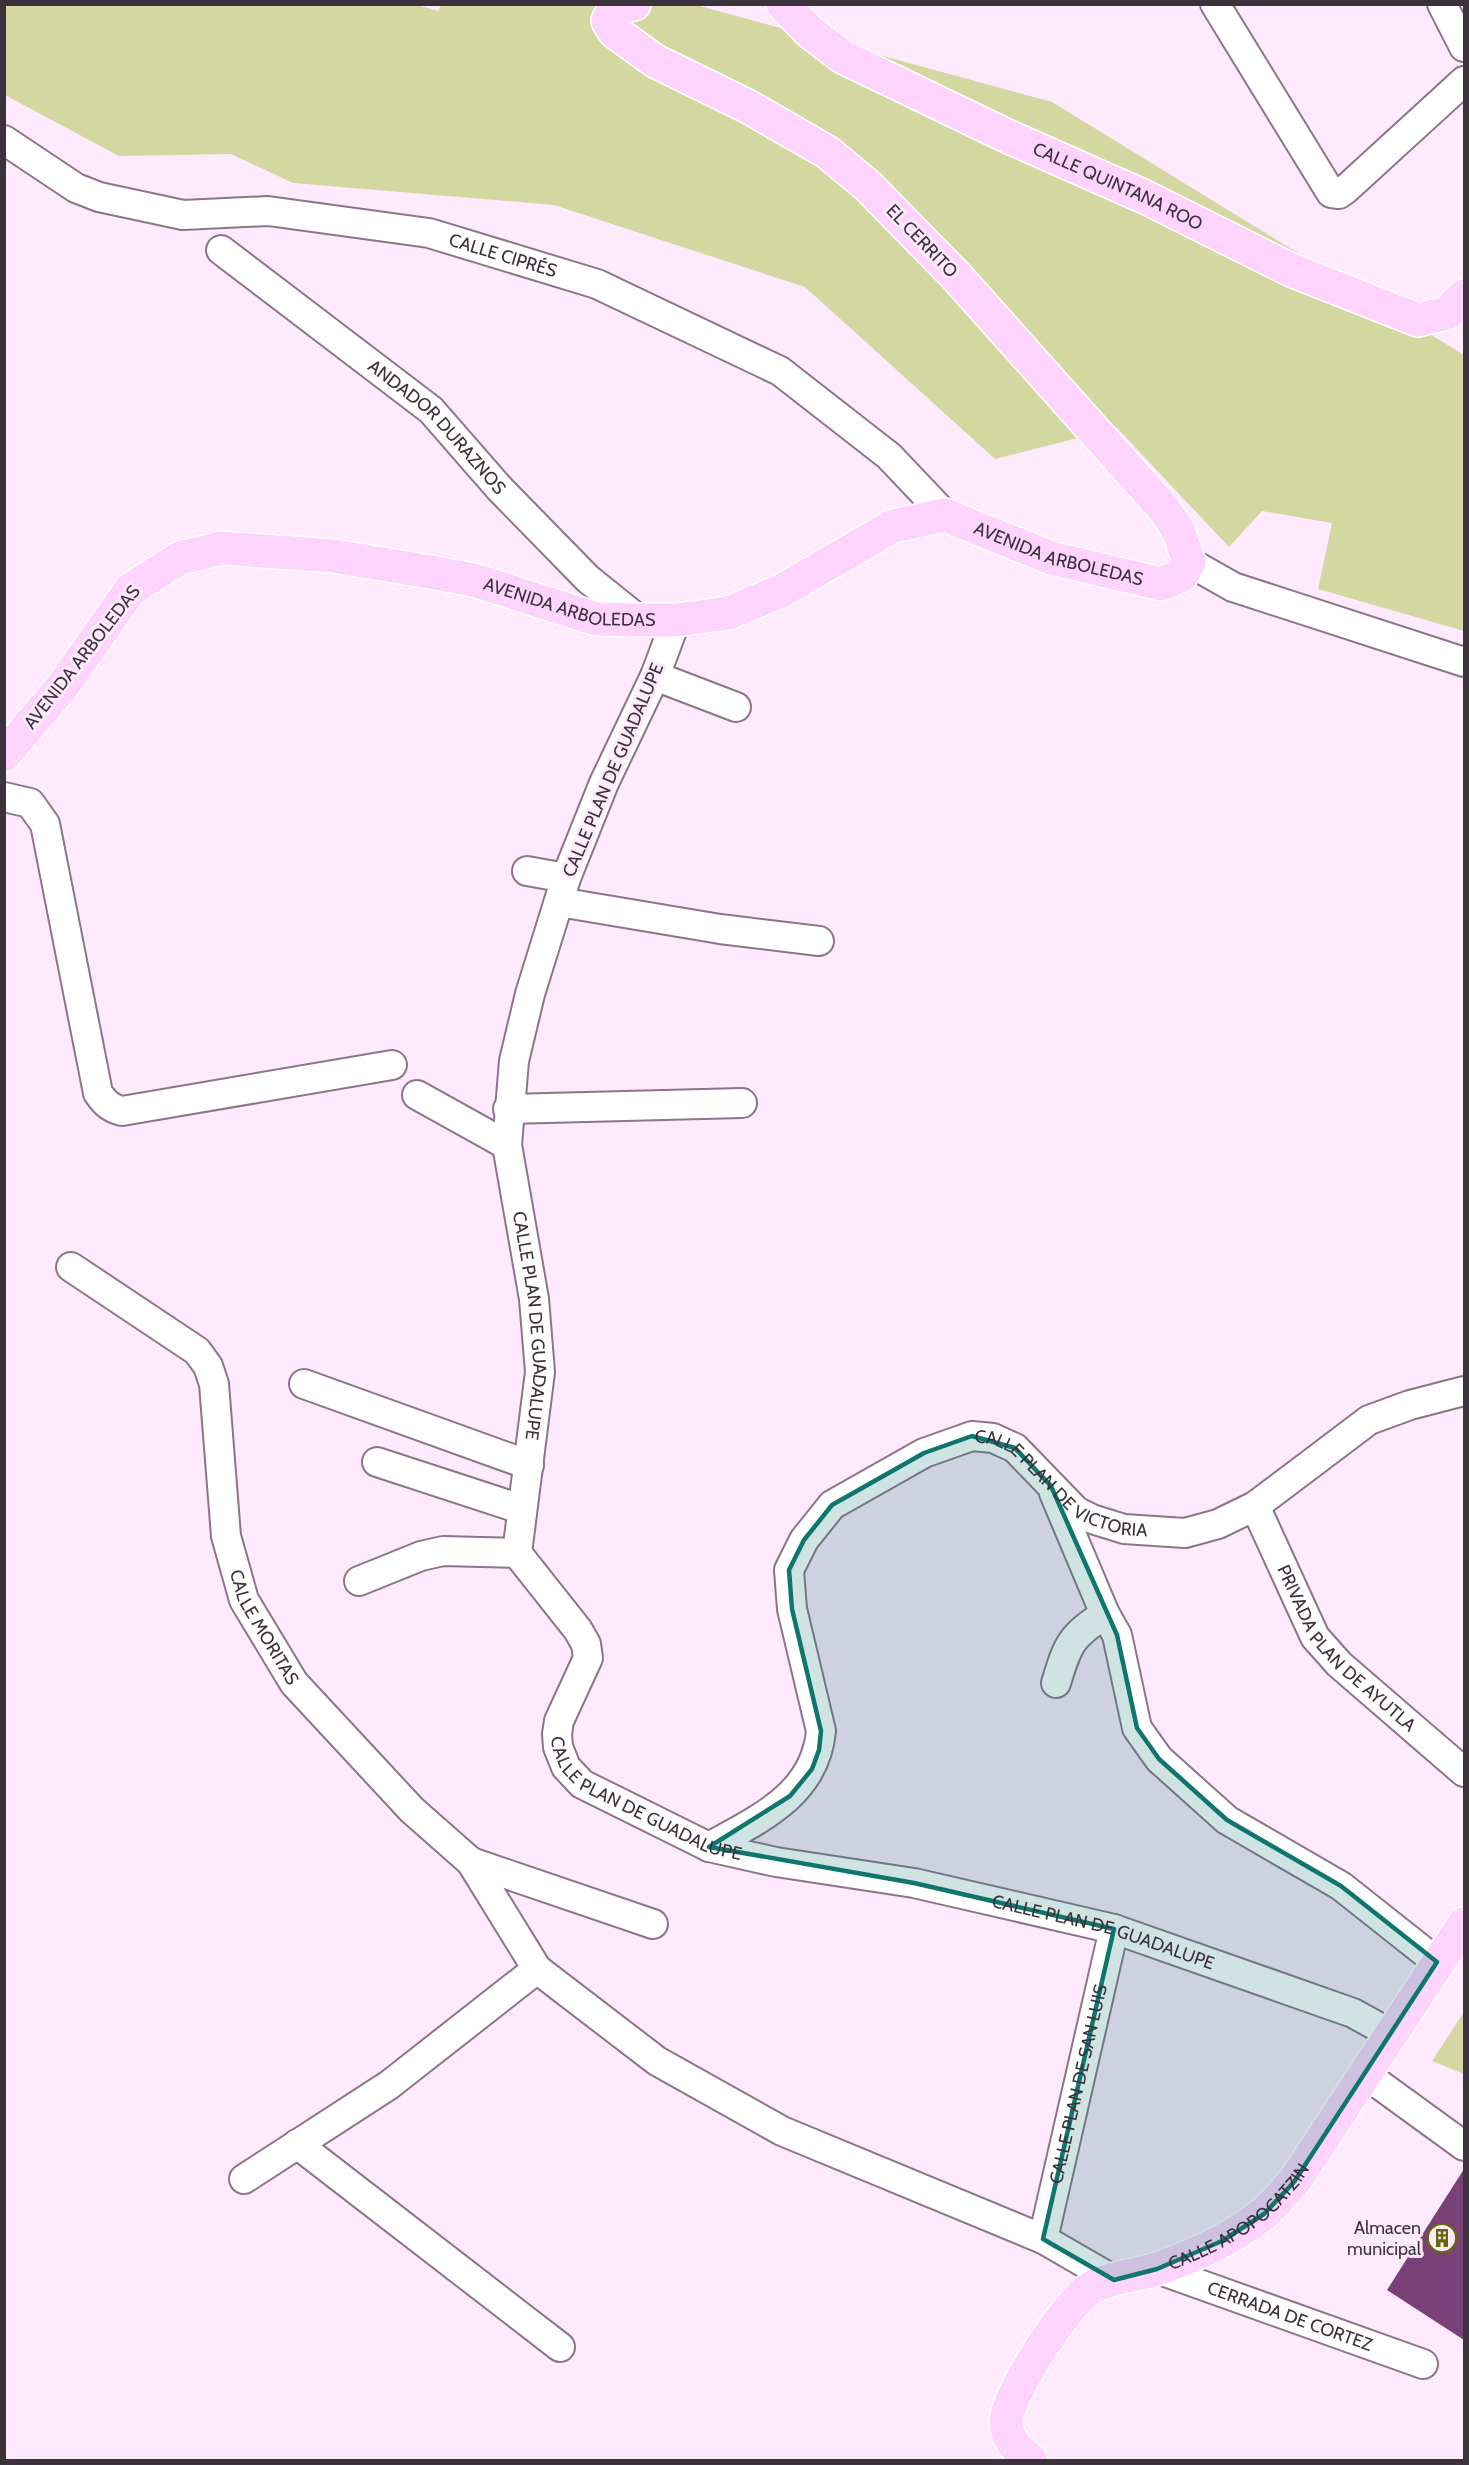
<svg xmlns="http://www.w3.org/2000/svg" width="1469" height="2465" viewBox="0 0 1469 2465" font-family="Cabin,sans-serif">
	<rect width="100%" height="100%" fill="#fee9fd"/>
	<path fill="#d3d8a0" d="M413 4 438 11 442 4 696 5 1052 102 1464 355V631L1318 589 1332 523 1262 511 1229 547 1117 428 995 459 805 287 554 205 293 183 231 154 119 156 5 95 4 5Z
		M1464 2012V2074L1432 2061Z"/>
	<path fill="#7a4179" d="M1464 2169V2340L1387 2290Z"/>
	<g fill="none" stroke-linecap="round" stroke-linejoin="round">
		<g stroke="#8c758a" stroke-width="32">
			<g id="minor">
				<path d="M1215 4 1331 193 1339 194 1346 189 1464 81"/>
				<path d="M1442 4 1464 47"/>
				<path id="s1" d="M4 140 76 188 99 197 183 215 268 211 429 233 597 284 780 371 889 456 945 515"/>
				<path id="s2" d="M221 250 431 410 500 489 588 579 639 620"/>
				<path d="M1189 562 1233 587 1464 662"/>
				<path id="s3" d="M676 620 655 676 604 783 566 878 530 994 514 1061 507 1145 534 1299 540 1372 517 1553 578 1630 586 1644 588 1658 559 1721 557 1734 558 1747 566 1767 582 1784 709 1847 776 1862 914 1883 1114 1929 1353 2013 1391 2034"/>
				<path d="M655 676 736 707"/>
				<path d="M4 797 30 803 45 824 98 1093C105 1103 110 1108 122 1111L392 1065"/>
				<path d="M527 871 566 878"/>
				<path d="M559 902 720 929 819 941"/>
				<path d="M417 1095 507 1145"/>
				<path d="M508 1109 742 1103"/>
				<path id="s4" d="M71 1267 197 1351 208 1366 214 1384 226 1536 244 1600 294 1683 412 1810 471 1862 537 1969 657 2061 782 2131 1043 2239 1114 2280"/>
				<path d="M304 1384 529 1465"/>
				<path d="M377 1462 521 1509"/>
				<path d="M1054 1493 1105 1614 1117 1635 1137 1728 1159 1759 1227 1820 1341 1886 1437 1962"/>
				<path id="s5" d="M1255 1506 1315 1637 1339 1664 1464 1772"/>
				<path d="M359 1581 421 1556 443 1551 517 1553"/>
				<path d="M1056 1683C1068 1644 1070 1637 1105 1614"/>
				<path id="s6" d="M709 1847C759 1819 815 1795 821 1731L792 1609 789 1570 804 1540 832 1505 924 1453 972 1436 993 1438 1015 1448 1076 1511 1092 1519 1124 1529 1185 1533 1218 1524 1255 1506 1369 1420 1410 1405 1464 1391"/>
				<path d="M471 1862 653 1924"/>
				<path d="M1365 2074 1464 2146"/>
				<path d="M297 2144 560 2347"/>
				<path d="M244 2179 389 2085 537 1969"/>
				<path id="s7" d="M1043 2239 1114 1929"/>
				<path id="s8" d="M1157 2269 1423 2364"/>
			</g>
		</g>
		<g stroke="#fff" stroke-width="36">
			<g id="major">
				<path id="s9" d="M783 4 810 32 843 57 1007 136 1145 197 1291 270 1418 320 1447 313 1464 296"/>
				<path id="s10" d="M4 755 62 687 131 589 180 558 221 548 333 556 424 571 474 580 596 619 639 620H676L729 613 781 591 893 526 945 515 1051 558 1161 584 1181 576 1189 562 1178 530 1163 508 957 277 868 186 827 152 747 106 655 61 615 32 608 21C612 9 622 6 634 4"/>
				<path id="s11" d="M1030 2460C1018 2450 1007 2440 1006 2423 1005 2397 1066 2305 1088 2290 1107 2277 1136 2276 1157 2269 1194 2256 1232 2239 1262 2215 1274 2206 1284 2192 1294 2182L1464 1924"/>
			</g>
		</g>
		<use href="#minor" stroke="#fff" stroke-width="28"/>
		<use href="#major" stroke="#fed3fd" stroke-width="33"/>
	</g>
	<path fill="#0f766e" fill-opacity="0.2" stroke="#0f766e" stroke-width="4.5" stroke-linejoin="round" d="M972 1436 1015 1448 1051 1486 1117 1635 1137 1728 1159 1759 1227 1820 1341 1886 1437 1962 1294 2182 1264 2214 1222 2241 1157 2269 1114 2280 1043 2239 1114 1929 914 1883 709 1847 790 1796 812 1769 819 1750 821 1731 792 1609 789 1570 804 1540 832 1505 924 1453Z"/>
	<defs>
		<g id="building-ring" transform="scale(1.5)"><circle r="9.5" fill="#fee9fd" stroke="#646805" stroke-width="1.5"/><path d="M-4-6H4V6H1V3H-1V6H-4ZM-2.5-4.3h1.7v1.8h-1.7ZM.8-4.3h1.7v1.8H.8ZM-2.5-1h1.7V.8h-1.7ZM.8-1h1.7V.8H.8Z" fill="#646805"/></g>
	</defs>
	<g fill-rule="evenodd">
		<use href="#building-ring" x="1442" y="2238"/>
	</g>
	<g text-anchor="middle" stroke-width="6" stroke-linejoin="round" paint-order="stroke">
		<g font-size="18" fill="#3c323b" stroke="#fee9fd">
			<text dy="6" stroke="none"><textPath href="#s9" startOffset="384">CALLE QUINTANA ROO</textPath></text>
			<text transform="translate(922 241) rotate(46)" y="6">EL CERRITO</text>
			<text dy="6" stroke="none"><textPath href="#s1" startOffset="522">CALLE CIPRÉS</textPath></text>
			<text dy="6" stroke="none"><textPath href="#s2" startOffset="280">ANDADOR DURAZNOS</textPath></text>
			<text dy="6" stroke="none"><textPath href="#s10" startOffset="1186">AVENIDA ARBOLEDAS</textPath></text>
			<text dy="6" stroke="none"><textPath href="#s10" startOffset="664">AVENIDA ARBOLEDAS</textPath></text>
			<text transform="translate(82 657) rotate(-52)" y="6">AVENIDA ARBOLEDAS</text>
			<text transform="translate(613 770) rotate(-67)" y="6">CALLE PLAN DE GUADALUPE</text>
			<text dy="6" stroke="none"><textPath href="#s3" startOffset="738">CALLE PLAN DE GUADALUPE</textPath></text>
			<text dy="6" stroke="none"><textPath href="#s6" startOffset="674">CALLE PLAN DE VICTORIA</textPath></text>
			<text dy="6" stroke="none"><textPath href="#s4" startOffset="441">CALLE MORITAS</textPath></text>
			<text dy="6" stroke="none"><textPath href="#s5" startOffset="172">PRIVADA PLAN DE AYUTLA</textPath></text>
			<text dy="6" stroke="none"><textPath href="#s3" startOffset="1296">CALLE PLAN DE GUADALUPE</textPath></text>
			<text dy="6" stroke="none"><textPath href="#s3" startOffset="1782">CALLE PLAN DE GUADALUPE</textPath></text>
			<text dy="6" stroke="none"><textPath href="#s7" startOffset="159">CALLE PLAN DE SAN LUIS</textPath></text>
			<text dy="6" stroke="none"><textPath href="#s11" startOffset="375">CALLE APOPOCATZIN</textPath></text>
			<text dy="6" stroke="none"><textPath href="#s8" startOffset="141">CERRADA DE CORTEZ</textPath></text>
		</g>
		<g font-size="18" fill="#3c323b" stroke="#fee9fd" text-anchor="end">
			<text x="1421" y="2234">Almacen<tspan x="1421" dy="21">municipal</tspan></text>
		</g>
	</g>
	<rect width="1469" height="2465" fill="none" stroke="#3c323b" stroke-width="12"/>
</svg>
